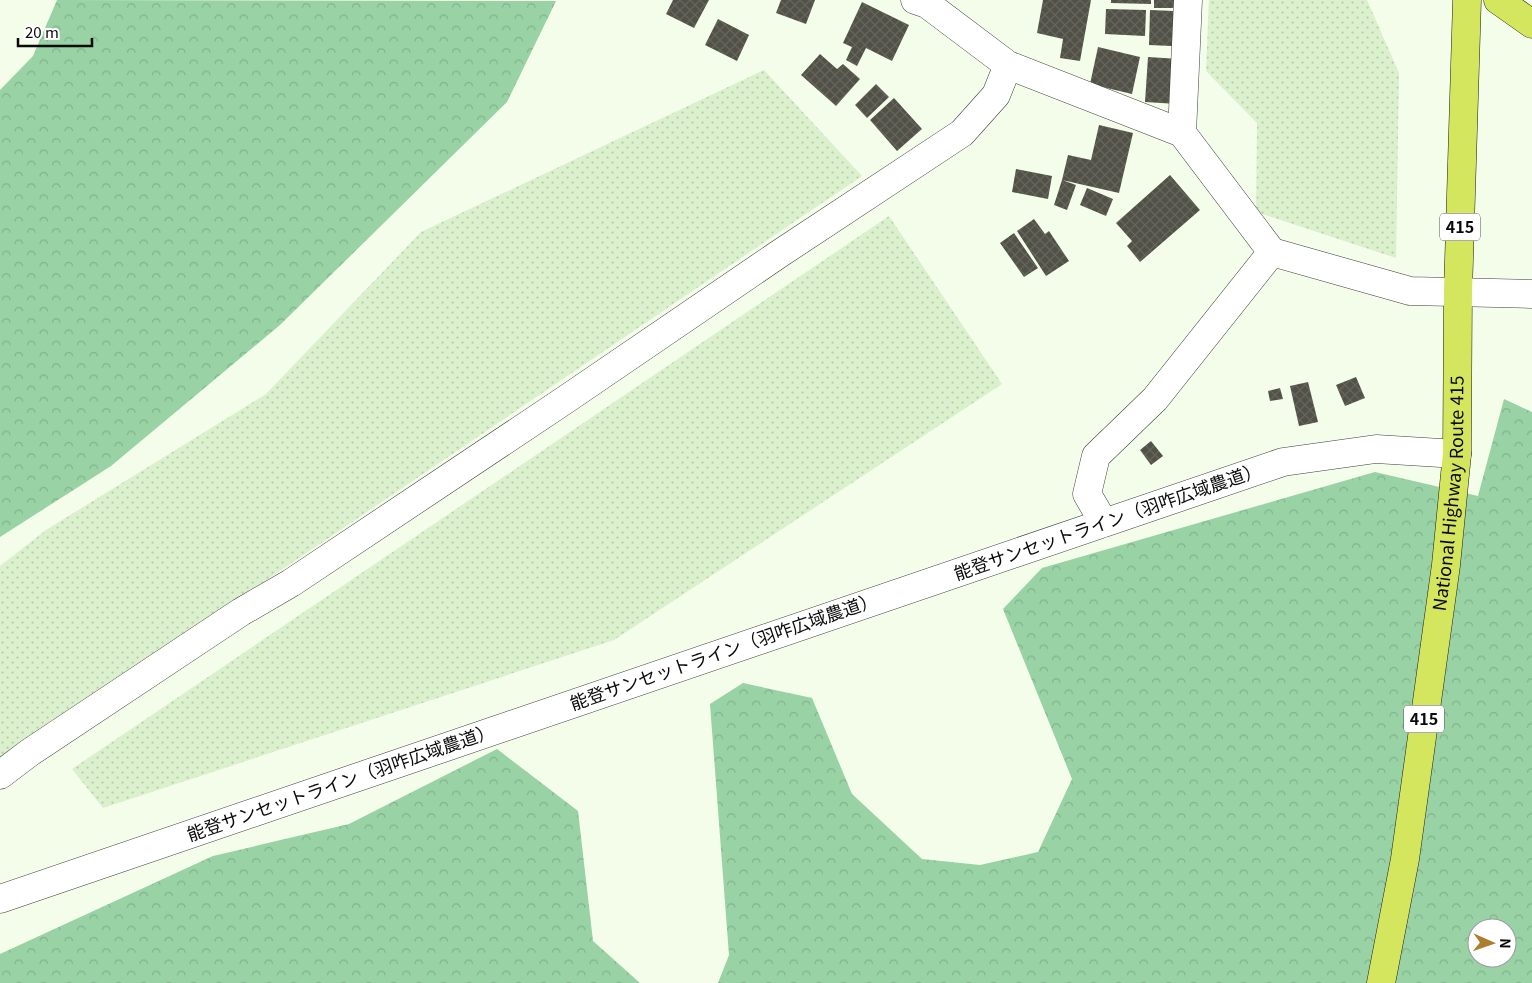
<svg xmlns="http://www.w3.org/2000/svg" width="1532" height="983" viewBox="0 0 1532 983" font-family="Georgia,'Noto Sans JP',serif">
	<defs>
		<pattern id="farmland-dots" width="8" height="8" patternUnits="userSpaceOnUse" patternTransform="scale(1.25)"><rect width="8" height="8" fill="#dbf0cc"/><path d="M2 2h.1M6 6h.1" fill="none" stroke="#bbccae" stroke-width="1.8" stroke-linecap="round"/></pattern>
		<pattern id="forest-crowns" width="20" height="18" patternUnits="userSpaceOnUse" patternTransform="scale(1.25)"><rect width="20" height="18" fill="#98d2a5"/><path d="M2 6a3 3 0 1 1 6 0M12 15a3 3 0 1 1 6 0" fill="none" stroke="#82b38d"/></pattern>
		<pattern id="building-cross-hatch" width="8" height="8" patternUnits="userSpaceOnUse" patternTransform="scale(1.25)"><rect width="8" height="8" fill="#515147"/><path d="M0 0l8 8M0 8l8-8" fill="none" stroke="#65655d"/></pattern>
	</defs>
	<rect width="100%" height="100%" fill="#f3fde9"/>
	<path fill="url(#farmland-dots)" d="M1209 0H1367L1399 73 1396 258 1256 212 1257 123 1206 71Z
		M764 70 862 176 0 761V566L46 530 266 394 421 232Z
		M889 216 1002 384 614 640 103 808 72 769Z"/>
	<path fill="url(#forest-crowns)" fill-rule="evenodd" d="M57 0 556 1 507 102 280 325 111 466 0 537V90L33 56Z
		M1504 399 1532 412V983H718L729 955 710 704 743 683 812 698 852 794 922 859 980 865 1038 852 1072 779 1003 609 1042 568 1375 472 1478 496ZM1477 928H1507V958H1477Z
		M497 749 578 811 593 941 640 983H0V954L213 856 349 824Z"/>
	<path fill="url(#building-cross-hatch)" d="M673 0H709L694 28 666 14Z
		M781 0H815L806 24 776 13Z
		M1043 0H1091L1080 61 1060 58 1063 39 1037 33Z
		M1111 0H1151V4L1111 3Z
		M1154 0H1175V8H1154Z
		M862 2 909 25 892 61 866 48 857 66 846 60 852 47 843 43Z
		M1106 9 1146 10 1145 36 1105 34Z
		M1150 10 1174 11 1172 46 1149 45Z
		M718 19 749 35 737 61 705 45Z
		M1098 47 1140 57 1132 94 1090 84Z
		M820 54 837 69 843 64 860 79 836 106 801 75Z
		M1148 57 1180 59 1177 104 1145 102Z
		M876 84 889 97 867 118 855 105Z
		M894 98 922 129 897 151 870 120Z
		M1099 125 1133 133 1119 193 1062 180 1068 155 1091 160Z
		M1016 169 1052 176 1048 199 1012 192Z
		M1170 175 1200 210 1140 262 1127 246 1132 241 1116 223Z
		M1062 180 1076 185 1067 210 1054 205Z
		M1087 188 1113 199 1106 216 1080 205Z
		M1034 219 1045 234 1049 231 1069 261 1046 276 1017 231Z
		M1014 233 1038 268 1024 277 1000 243Z
		M1356 377 1365 398 1345 406 1336 385Z
		M1308 382 1318 422 1299 426 1290 386Z
		M1280 388 1283 399 1270 401 1268 391Z
		M1151 441 1163 456 1151 465 1140 450Z"/>
	<g fill="none" stroke-linecap="round" stroke-linejoin="round">
		<g stroke="#3d3d3d" stroke-width="29">
			<path id="minor" d="M915 0 927 4 1008 65 1182 133 1272 252 1410 291 1532 294
				M1182 133 1188 0
				M1104 523 1087 494 1096 456 1155 399 1272 252
				M0 775 29 753 241 612 291 583 565 400 779 254 962 133 996 95 1008 65
				M0 899 1283 462 1376 449 1457 454"/>
		</g>
		<g stroke="#1b1b1b" stroke-width="29">
			<g id="highway">
				<path d="M1498 0 1532 24"/>
				<path id="s1" d="M1381 983 1405 859 1446 565 1457 454 1458 292 1467 0"/>
			</g>
		</g>
		<use href="#minor" stroke="#fff" stroke-width="28"/>
		<use href="#highway" stroke="#d4e65e" stroke-width="28"/>
	</g>
	<g text-anchor="middle" stroke-width="5" stroke-linejoin="round" paint-order="stroke">
		<g fill="#fff" stroke="#545454" stroke-width="1">
			<rect x="1440" y="213.5" width="40" height="27" rx="4"/>
			<rect x="1404" y="705.5" width="40" height="27" rx="4"/>
		</g>
		<g font-size="16" font-weight="bold" fill="#0a0a0a">
			<text x="1460" y="233">415</text>
			<text x="1424" y="725">415</text>
		</g>
		<g font-size="18" fill="#0a0a0a" stroke="#fff">
			<text dy="6" stroke="none"><textPath href="#s1" startOffset="495">National Highway Route 415</textPath></text>
			<text transform="translate(1108 522) rotate(-19)" y="6">能登サンセットライン（羽咋広域農道）</text>
			<text transform="translate(724 652) rotate(-19)" y="6">能登サンセットライン（羽咋広域農道）</text>
			<text transform="translate(341 783) rotate(-19)" y="6">能登サンセットライン（羽咋広域農道）</text>
		</g>
	</g>
	<g transform="translate(1492 943) rotate(92)"><circle r="24" fill="#ffffff" stroke="#9d9d9d"/>
	<path d="M0-4L9 19L0 12L-9 19Z" fill="#ab7e30"/>
	<text y="-8" font-size="14" font-weight="bold" text-anchor="middle" fill="#0a0a0a">N</text>
	</g>
	<path d="M18 38v8h74v-8" fill="none" stroke="#0a0a0a" stroke-width="2.5"/>
	<text x="25" y="38" font-size="15" fill="#0a0a0a" stroke="#ffffff" stroke-width="4" paint-order="stroke">20 m</text>
</svg>
